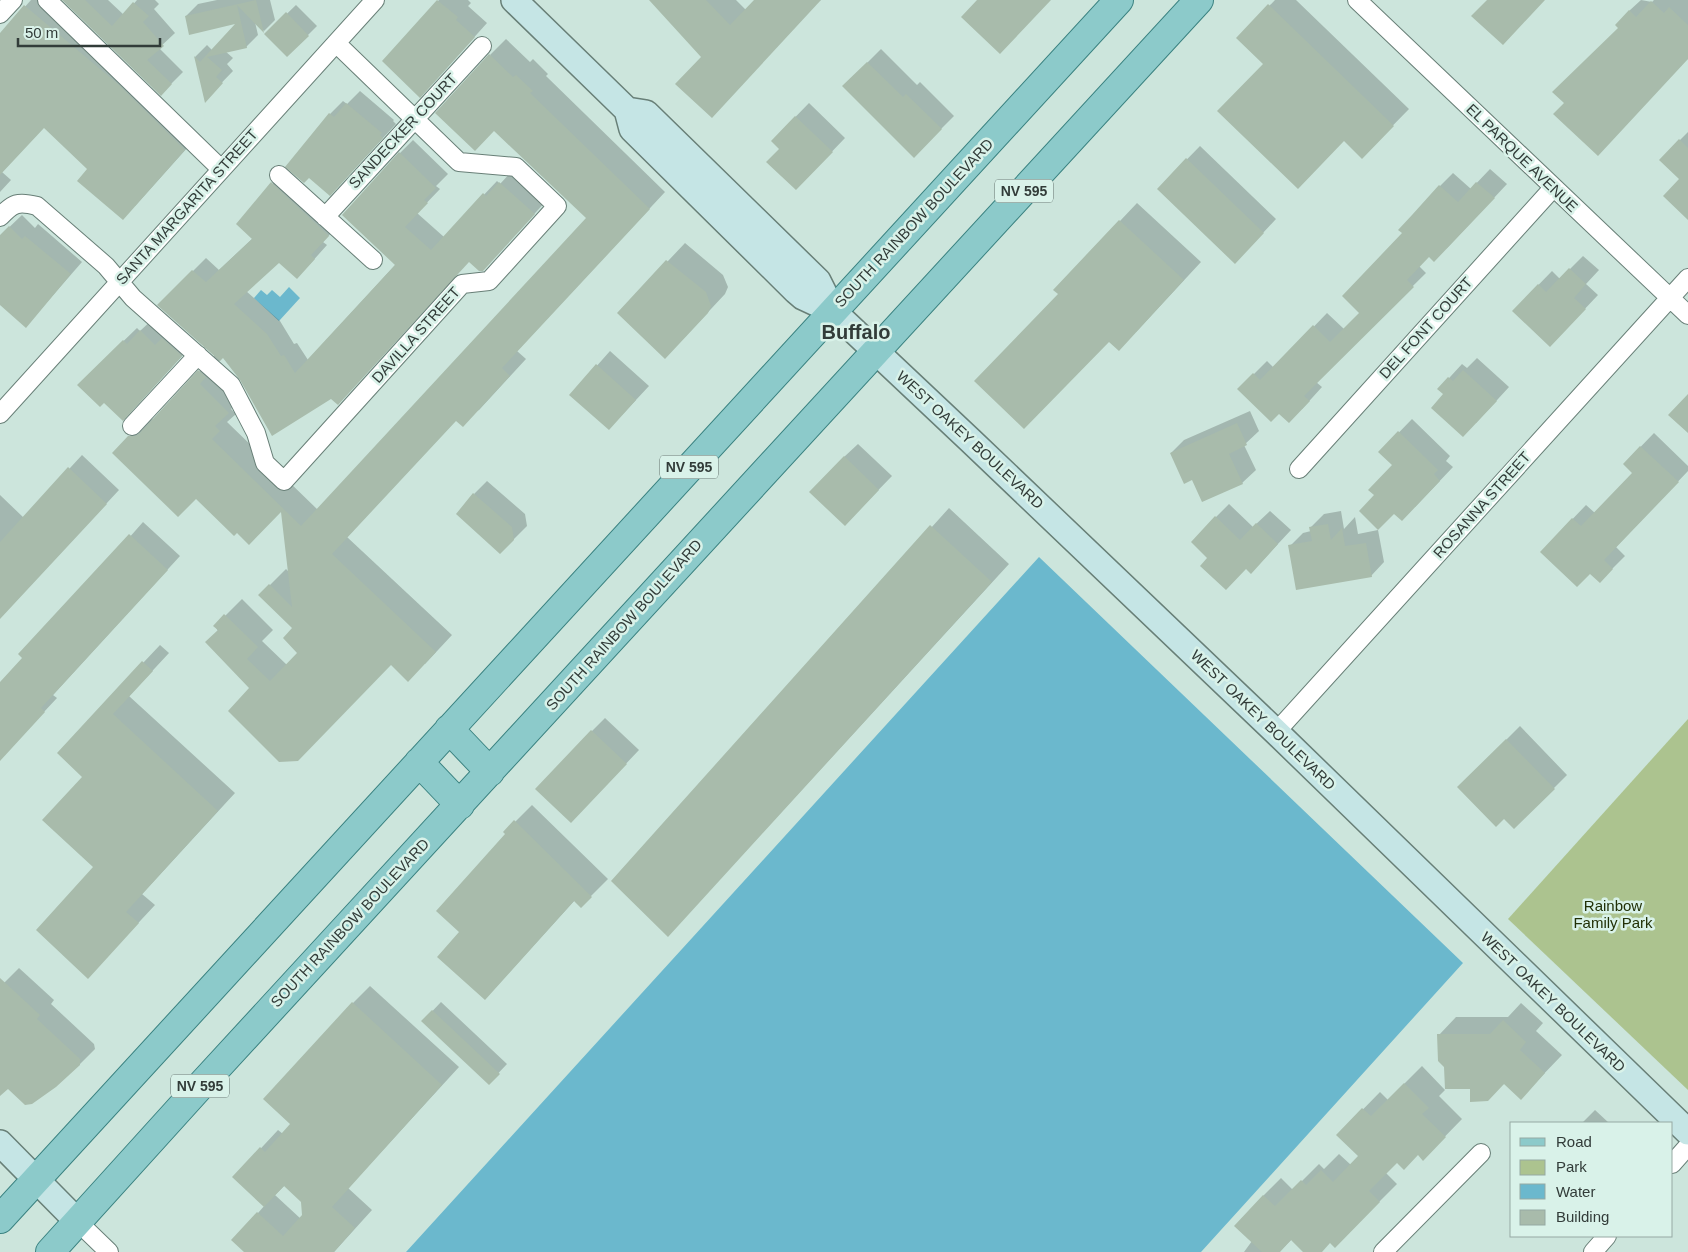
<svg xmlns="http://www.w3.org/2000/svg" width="1688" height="1252" viewBox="0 0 1688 1252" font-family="Helvetica,sans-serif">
	<rect width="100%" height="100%" fill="#cce5dc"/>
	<path fill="#acc38f" d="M1688 719V1090L1508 919Z"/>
	<path fill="#6bb8cd" d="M289 287 300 298 279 321 254 298 261 290 267 295 272 290 280 297Z
		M1039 557 1463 963 1201 1252H406Z"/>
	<path fill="#0003" fill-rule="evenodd" d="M31 0H46L197 137 135 206 89 169 44 127 2 172 11 180 0 192V35Z
		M64 0H108L124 15 137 0H155L159 4 154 9 175 33 159 48 183 72 161 94Z
		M217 0H270L275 20 264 31 255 22 258 35 246 47 225 51 233 58 227 64 233 71 205 100 195 57 207 45 212 50 238 23 186 16 198 4Z
		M439 0H468L471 3 468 6 487 23 433 83 384 61Z
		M650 0H736L746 10 755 0H821L703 57Z
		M1275 0H1296L1409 109 1362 157 1238 38Z
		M1641 0 1652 2 1654 0H1688V59L1565 103 1620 28 1629 11Z
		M296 5 317 26 287 56 266 34Z
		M506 39 530 62 533 59 548 74 546 76 665 192 517 351 526 359 479 410 456 420 347 537 452 635 425 664H391L251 688 215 626 242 599 273 630 262 641 287 665 299 653 294 628 260 595 286 569 289 572 282 510 196 497 113 453 146 420 155 419 215 355 159 305 206 258 219 270 253 238 237 224 285 170 341 222 323 242 327 245 310 264 279 261 246 291 280 321 294 344 297 343 308 360 396 264 400 153 413 140 448 174 436 186 440 189 417 213 444 237 497 181 500 184 513 170 547 200 496 256 469 261 331 397 241 379 223 357 221 359 215 367 244 396 231 409 236 414 227 422 318 510 588 218 490 55Z
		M881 49 917 85 920 82 954 116 914 156 844 86Z
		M360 91 394 120 393 121 396 124 343 181 308 176 287 166 330 114 343 101 347 104Z
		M809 103 845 138 796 189 781 149 772 141Z
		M1688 132V217L1681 179 1660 160Z
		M1200 146 1276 219 1248 249 1158 189Z
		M1490 169 1507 184 1447 248 1429 256 1419 266 1426 273 1316 382 1322 387 1302 409 1279 412 1239 389 1267 361 1274 368 1327 313 1344 329 1361 313 1404 233 1440 186 1453 173 1471 189Z
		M1137 203 1201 262 1136 332 1059 294 1120 221Z
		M22 215 35 228 38 224 82 262 26 326 0 304V236Z
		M685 243 723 275 728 287 725 294 682 340 619 313Z
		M1583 256 1599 270 1586 284 1598 295 1563 332 1513 311 1552 271 1560 279Z
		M154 318 195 342 136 406 104 401 78 385 137 328 140 331Z
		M610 351 649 386 622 415 571 395Z
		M1477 358 1509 387 1476 423 1439 389 1462 364 1467 368Z
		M1250 411 1259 431 1244 445 1256 470 1242 483 1193 479 1171 453 1184 440Z
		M1412 419 1450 456 1446 461 1453 467 1415 507 1376 495 1394 465 1380 452Z
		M1654 433 1688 466V471L1616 547 1625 556 1600 581 1590 572 1541 552 1586 505 1595 513 1634 473 1624 464Z
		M858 444 892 476 858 511 844 457Z
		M82 455 119 490 0 618V495L24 518Z
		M487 481 525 514 527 526 500 553 474 494Z
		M1229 504 1253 527 1270 511 1291 530 1264 559 1246 568 1209 558 1216 517Z
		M949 508 1009 564 685 917 613 881Z
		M1341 511 1344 529 1355 517 1358 534 1378 530 1384 562 1371 576 1290 546 1303 533 1311 531V527L1324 514Z
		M143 522 180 556 53 695 57 698 0 759V684Z
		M160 645 169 653 129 696 235 793 142 894 155 905 88 977 94 867 84 777 58 753Z
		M605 718 639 750 584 808 592 731Z
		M1520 726 1567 775 1514 828 1504 817 1459 787Z
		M532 805 608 879 581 906 575 900 485 999 461 932 507 834 505 832Z
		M19 968 54 1000 51 1004 94 1044 95 1049 80 1064 0 1091V987Z
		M370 986 459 1067 348 1188 372 1210 334 1252H246L258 1213 265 1205 234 1177 278 1130 283 1134 292 1124 353 1003ZM285 1185 303 1201 304 1216 301 1219 275 1195Z
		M441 1002 507 1064 489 1083 423 1021Z
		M1521 1003 1543 1023 1536 1031 1562 1055 1538 1080 1471 1088 1445 1066 1439 1035 1456 1017H1508Z
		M1422 1066 1445 1090 1439 1096 1462 1119 1423 1159 1418 1154 1397 1161 1386 1173 1397 1184 1335 1246 1330 1242 1320 1252H1305L1292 1239 1279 1252H1244L1252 1241 1236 1226 1264 1195 1281 1178 1293 1190 1319 1164 1324 1169 1339 1154 1351 1165 1360 1156 1338 1135 1380 1092 1388 1100Z
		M1595 1110 1609 1123H1582Z"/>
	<path fill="#a8bbab" d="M62 0H85L112 26 133 2 149 16 143 22 164 46 147 60 172 84 161 96Z
		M256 0 264 33 237 5 247 48 207 57 222 70 216 77 223 83 205 103 194 56 200 62 235 24 189 35 185 16Z
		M437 0 458 17 456 20 475 37 420 98 382 61Z
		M649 0H706L730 25 754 0H821L712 118 675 84 701 57Z
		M977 0H1051L1000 54 961 17Z
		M1487 0H1545L1503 45 1471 16Z
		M1651 1 1664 13 1669 7 1688 25V59L1598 156 1553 114 1564 103 1552 92 1618 28 1615 25 1629 10 1636 17Z
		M1268 4 1394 126 1362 159 1344 141 1298 189 1217 111 1263 64 1236 38Z
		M24 5 119 85 185 150 123 220 77 181 87 169 44 128 0 175V33Z
		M286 12 309 36 287 57 264 34Z
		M489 54 513 77 516 75 533 91 530 93 650 209 502 368 510 376 463 427 456 421 332 554 436 652 408 682 391 665 298 761 279 762 228 711 249 688 205 642 218 630 213 626 224 614 258 647 247 659 270 681 297 653 283 638 292 628 258 595 269 584 292 607 281 512 249 545 237 533 234 536 196 499 178 517 112 453 128 436H135L140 433 198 370 206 377 200 384 229 413 215 426 220 431 212 439 301 526 586 218 494 131 475 151 435 113Z
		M867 62 903 97 906 94 942 129 914 158 842 86Z
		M346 103 382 133 380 135 383 138 330 196 309 178 304 183 285 167 329 113 334 117Z
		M795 116 833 152 796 190 766 162 779 149 771 141Z
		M1679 139 1688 148V220L1663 196 1679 179 1659 160Z
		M399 152 436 188 424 200 428 203 405 227 431 250 483 193 486 196 499 182 535 214 483 271H479L469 262 338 405 331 399 272 436 240 380 223 358 220 361 157 305 192 270 206 282 252 239 236 224 271 182 329 236 311 255 315 259 297 279 279 263 234 304 267 334 281 356 284 355 295 373 395 265 342 215Z
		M1186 158 1264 233 1235 264 1157 189Z
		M1476 182 1495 198 1434 262 1429 257 1407 280 1414 287 1304 396 1310 401 1289 423 1279 414 1271 422 1237 389 1253 373 1260 380 1313 325 1330 342 1359 313 1342 296 1402 233 1398 230 1412 215 1439 185 1458 202Z
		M1119 220 1184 280 1119 351 1109 342 1024 429 974 381 1058 294 1053 290Z
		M9 226 22 239 25 236 71 274 26 328 0 305V235Z
		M666 260 706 292 711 306 708 313 665 359 617 313Z
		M1569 268 1586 284 1574 298 1586 309 1550 347 1512 311 1538 284 1546 292Z
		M140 330 155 345 162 338 182 356 123 421 104 403 100 407 77 385 123 340 127 344Z
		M596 364 636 400 609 430 569 395Z
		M1463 370 1497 401 1463 437 1431 408 1443 394 1437 389 1448 377 1453 381Z
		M1688 394V433L1668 415Z
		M1237 423 1247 445 1229 454 1243 484 1202 502 1192 480 1184 484 1170 453Z
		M1398 431 1438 470 1434 474 1440 481 1402 521 1394 514 1378 530 1359 511 1374 495 1368 490 1392 465 1378 452Z
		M1640 446 1679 482 1604 560 1613 569 1600 583 1590 574 1577 587 1540 552 1572 518 1581 526 1632 473 1623 464Z
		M844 456 879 490 845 526 809 492Z
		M68 467 107 504 0 619V542Z
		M473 493 512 527 514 540 500 554 456 514Z
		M1215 516 1240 540 1256 523 1278 544 1251 574 1246 569 1226 590 1200 566 1207 558 1191 542Z
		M1328 524 1331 540 1342 528 1345 546 1366 543 1372 577 1296 590 1288 545 1312 541 1309 527Z
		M930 525 992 582 668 937 611 881Z
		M129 534 168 570 41 708 45 712 0 761V682L22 658 18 654Z
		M142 661 153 671 113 714 218 811 126 912 139 923 88 979 36 930 93 867 42 820 82 777 57 753Z
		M591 730 627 764 571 823 535 789Z
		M1506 739 1555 789 1514 829 1504 819 1496 827 1457 787Z
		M514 820 592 897 581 908 574 901 485 1000 437 957 459 932 436 911 505 834 503 832Z
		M0 978 40 1015 37 1019 80 1059V1065L56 1087 32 1104 25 1105 8 1089 0 1096Z
		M352 1002 442 1085 332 1207 355 1228 334 1252H244L231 1240 257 1212 283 1236 302 1215 301 1202 284 1186 264 1207 232 1177 260 1147 265 1152 290 1124 263 1099Z
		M432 1010 500 1074 489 1085 421 1021Z
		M1503 1020 1526 1042 1520 1050 1545 1073 1521 1100 1504 1084 1488 1101 1470 1102V1089H1445L1444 1067 1438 1061 1437 1034H1490Z
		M1404 1083 1429 1108 1422 1114 1446 1137 1423 1161 1418 1155 1404 1170 1397 1163 1369 1191 1380 1202 1335 1248 1330 1243 1322 1252H1303L1291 1240 1280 1252H1262L1234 1226 1263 1195 1275 1206 1301 1180 1306 1185 1321 1170 1333 1182 1358 1156 1336 1135 1362 1108 1371 1116Z"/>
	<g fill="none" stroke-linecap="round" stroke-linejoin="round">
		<g stroke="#687f77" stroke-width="20">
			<path id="street" d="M47 0 221 169
				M1357 0 1688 315
				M0 14 13 0
				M279 175 373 260
				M0 217C13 203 18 201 37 206L106 266 133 298 231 385 256 433 265 463 284 481 462 284 489 281 557 206 516 167 459 162 336 43
				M325 217 482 46
				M0 414 375 0
				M132 426 198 355
				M1299 469 1553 188
				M1276 732 1688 278
				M1672 1164 1688 1146
				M78 1222 109 1252
				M1383 1252 1481 1153
				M1593 1252 1607 1236"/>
		</g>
		<g stroke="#687f77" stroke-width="28">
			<path id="secondary" d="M514 0 627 110 632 129 796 291 803 297 833 311 971 441 1276 732 1688 1132
				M627 110 646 113 818 281 833 311
				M0 1143 78 1222"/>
		</g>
		<g stroke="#3a8280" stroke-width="30">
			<path id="primary" d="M449 729 490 772
				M419 762 460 805
				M0 1219 1119 0
				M50 1252 203 1083 1199 0"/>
		</g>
		<use href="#street" stroke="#fff" stroke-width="18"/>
		<use href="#secondary" stroke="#c5e5e5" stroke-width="25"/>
		<use href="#primary" stroke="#8ccaca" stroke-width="28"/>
	</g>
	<g text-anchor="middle" stroke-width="5" stroke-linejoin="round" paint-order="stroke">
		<g fill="#d9f2e9" stroke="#64736e" stroke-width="1">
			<rect x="995" y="179.5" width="58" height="23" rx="4"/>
			<rect x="660" y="455.5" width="58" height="23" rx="4"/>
			<rect x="171" y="1074.5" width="58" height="23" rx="4"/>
		</g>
		<g font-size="14" font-weight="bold" fill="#323c39">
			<text x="1024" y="196">NV 595</text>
			<text x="689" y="472">NV 595</text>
			<text x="200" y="1091">NV 595</text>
		</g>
		<g font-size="15" fill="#323c39" stroke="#d9f2e9">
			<text transform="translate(403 131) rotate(-47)" y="5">SANDECKER COURT</text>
			<text transform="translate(1522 158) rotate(44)" y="5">EL PARQUE AVENUE</text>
			<text transform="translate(187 207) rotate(-48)" y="5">SANTA MARGARITA STREET</text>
			<text transform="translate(914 223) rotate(-47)" y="5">SOUTH RAINBOW BOULEVARD</text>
			<text transform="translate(1426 328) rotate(-48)" y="5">DEL FONT COURT</text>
			<text transform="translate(416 335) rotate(-48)" y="5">DAVILLA STREET</text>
			<text transform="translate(970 440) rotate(43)" y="5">WEST OAKEY BOULEVARD</text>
			<text transform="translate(1482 505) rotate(-48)" y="5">ROSANNA STREET</text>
			<text transform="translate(624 625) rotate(-48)" y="5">SOUTH RAINBOW BOULEVARD</text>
			<text transform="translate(1263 720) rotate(44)" y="5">WEST OAKEY BOULEVARD</text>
			<text transform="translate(350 923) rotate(-47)" y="5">SOUTH RAINBOW BOULEVARD</text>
			<text transform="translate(1553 1002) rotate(44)" y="5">WEST OAKEY BOULEVARD</text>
		</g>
		<g font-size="15" fill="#213006" stroke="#d9f2e9">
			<text x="1613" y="911">Rainbow<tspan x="1613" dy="17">Family Park</tspan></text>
		</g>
		<g font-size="20" font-weight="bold" fill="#323c39" stroke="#d9f2e9">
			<text x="856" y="339">Buffalo</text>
		</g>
	</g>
	<rect x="1510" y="1122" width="162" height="115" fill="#d9f2e9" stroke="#96a9a3"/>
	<rect x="1520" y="1138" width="25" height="8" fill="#8ccaca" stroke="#96a9a3"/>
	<text x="1556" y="1147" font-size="15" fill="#323c39">Road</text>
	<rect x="1520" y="1160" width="25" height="15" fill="#acc38f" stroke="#96a9a3"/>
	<text x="1556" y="1172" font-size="15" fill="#323c39">Park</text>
	<rect x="1520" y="1184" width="25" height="15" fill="#6bb8cd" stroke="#96a9a3"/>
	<text x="1556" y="1197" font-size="15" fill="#323c39">Water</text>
	<rect x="1520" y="1210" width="25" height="15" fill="#a8bbab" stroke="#96a9a3"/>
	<text x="1556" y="1222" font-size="15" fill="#323c39">Building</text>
	<path d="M18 38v8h142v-8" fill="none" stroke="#323c39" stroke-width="2.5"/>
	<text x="25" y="38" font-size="15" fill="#323c39" stroke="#d9f2e9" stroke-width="4" paint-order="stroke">50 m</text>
</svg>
